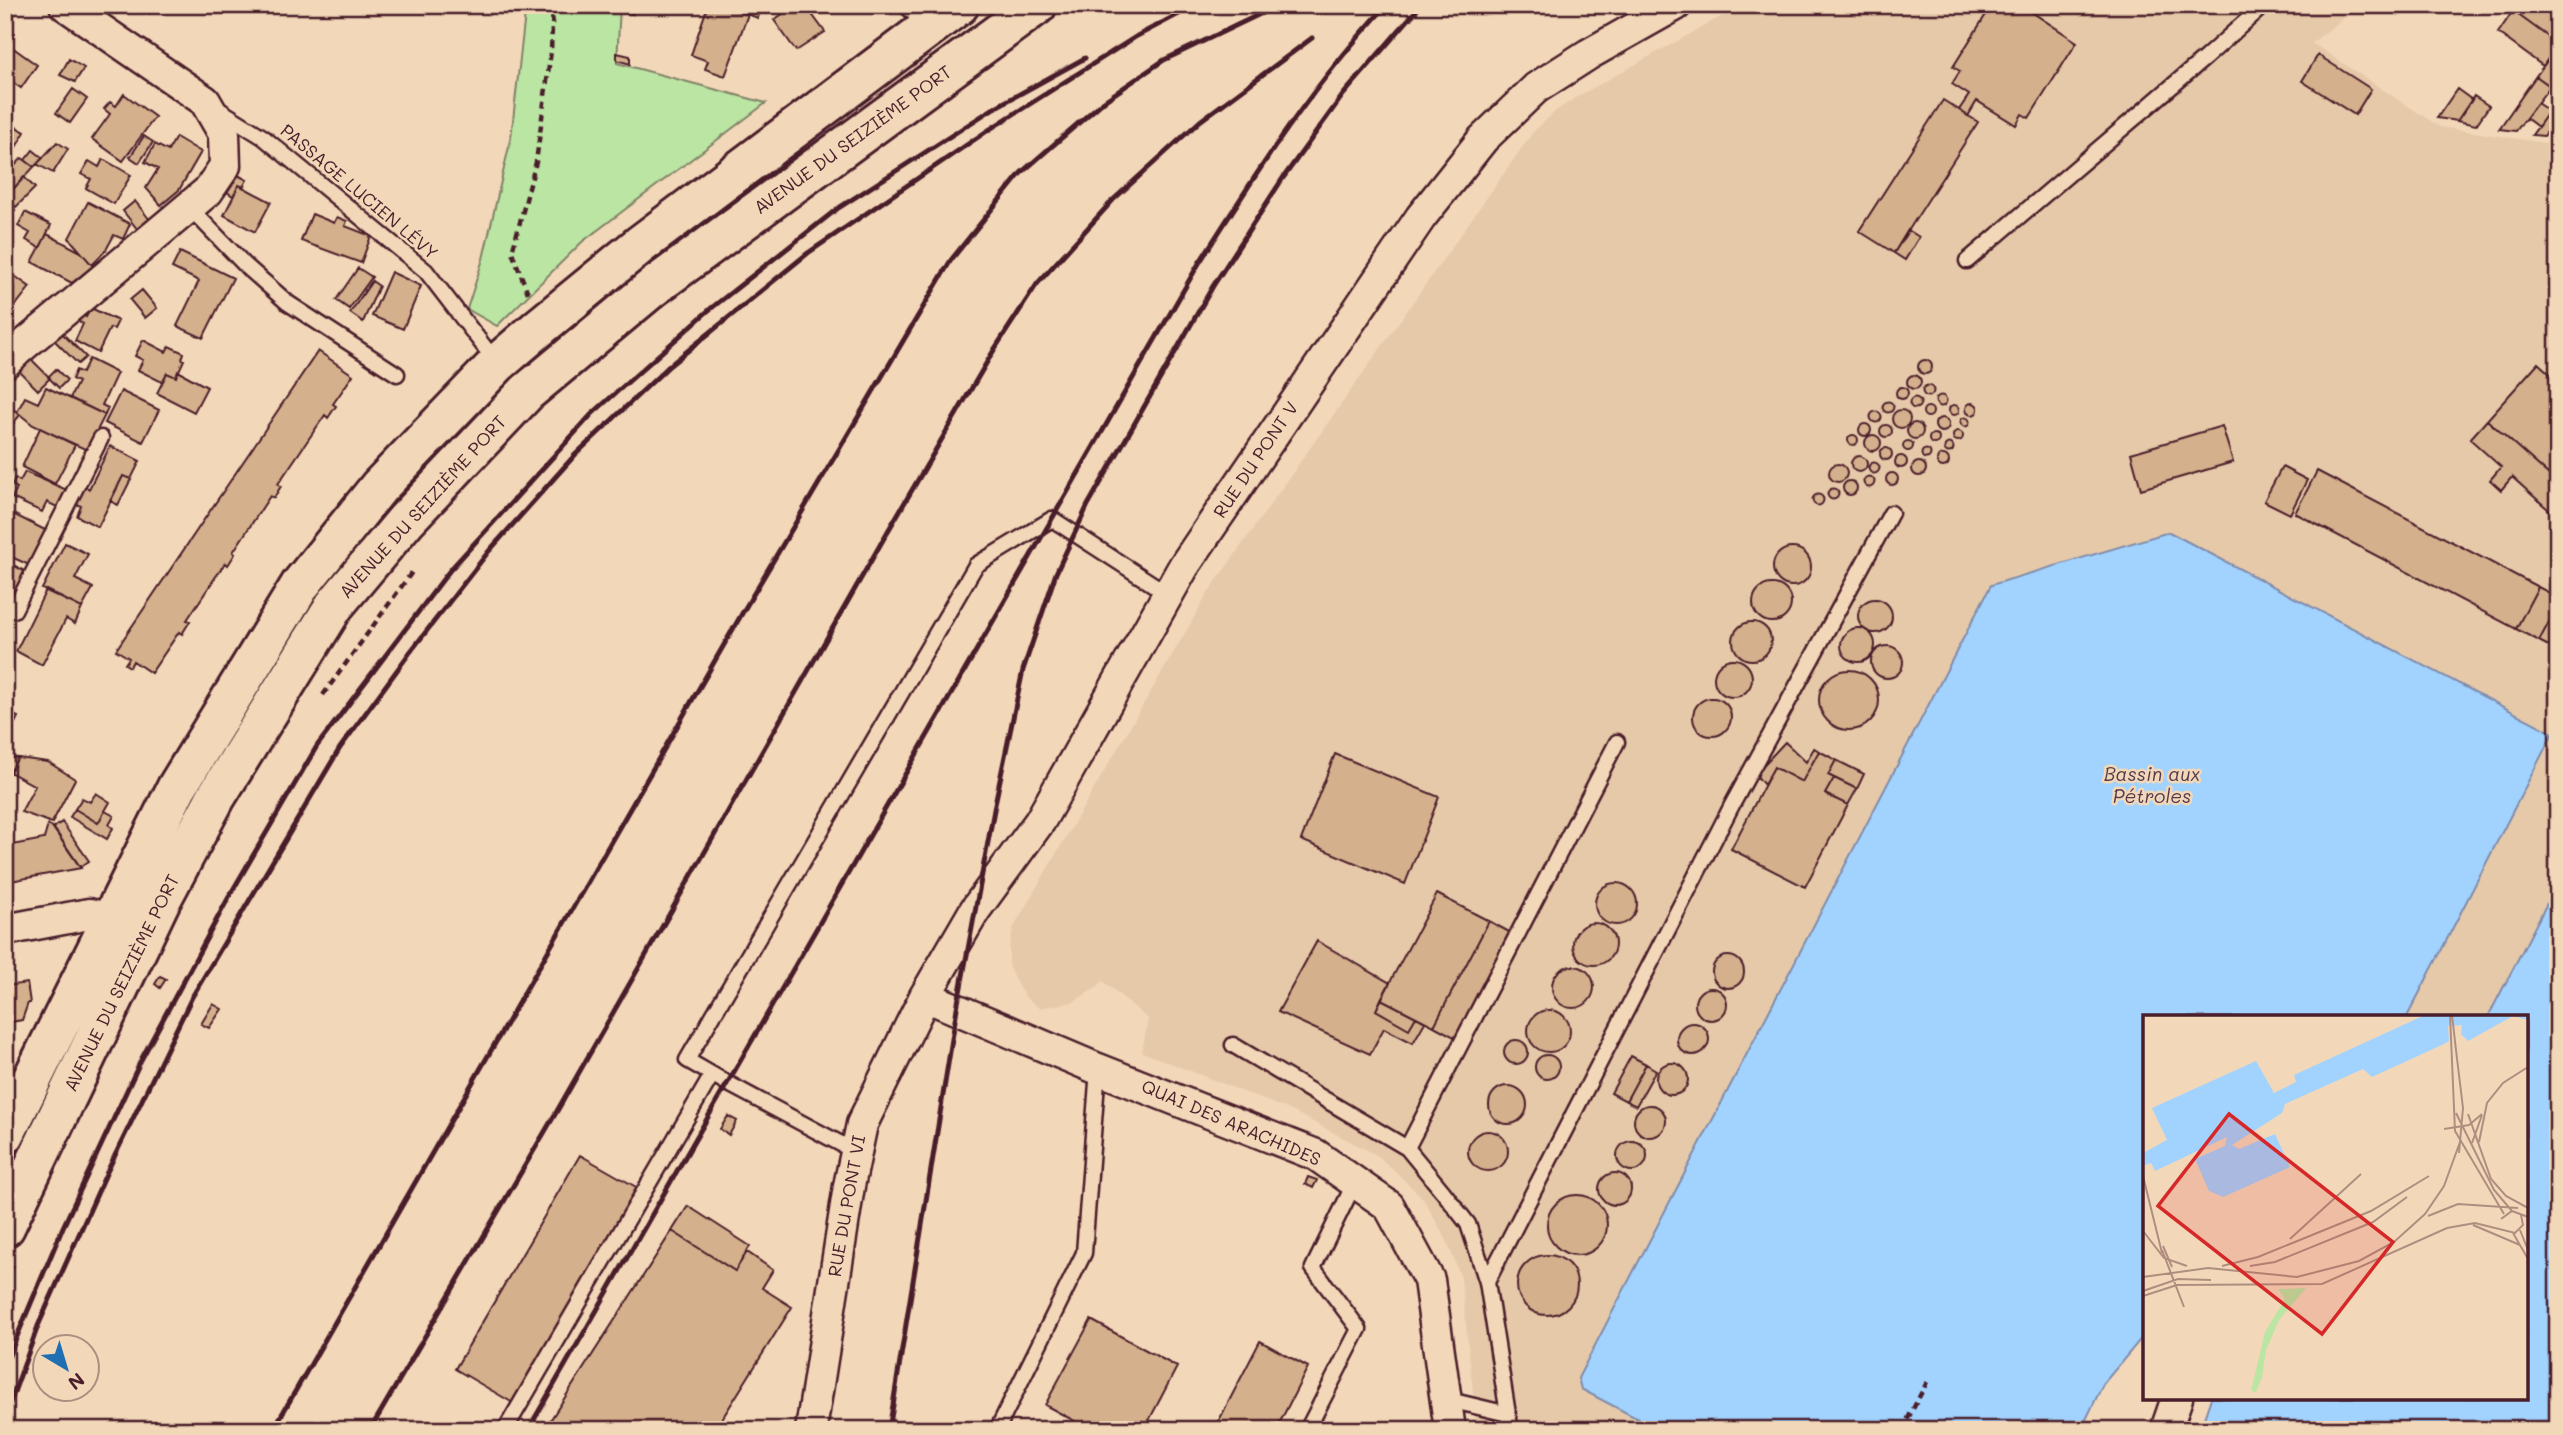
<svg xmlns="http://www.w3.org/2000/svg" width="2563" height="1435" viewBox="0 0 2563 1435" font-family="Mali,sans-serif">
	<rect width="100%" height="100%" fill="#f2d8b9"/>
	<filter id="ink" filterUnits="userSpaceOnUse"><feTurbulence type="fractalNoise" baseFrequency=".0143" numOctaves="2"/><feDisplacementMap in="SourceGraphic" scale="14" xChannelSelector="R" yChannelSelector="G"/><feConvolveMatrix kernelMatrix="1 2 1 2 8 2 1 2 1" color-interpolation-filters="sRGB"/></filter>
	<g filter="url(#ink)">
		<path fill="#e6c9a9" d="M1742 5H2360L2312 43 2440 127 2558 145V882L2488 1017H2407L2553 733 2169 532 1991 586 1579 1378 1581 1389 1659 1430H1477L1461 1278 1446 1239 1422 1197 1378 1156 1292 1111 1142 1052 1148 1019 1103 981 1096 988 1073 1002 1040 1008 1027 999 1019 988 1009 968V947L1013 929 1024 909 1210 590 1533 132 1556 111 1575 98Z"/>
		<path fill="#bae5a3" stroke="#828267" stroke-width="2" d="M526 5H620L617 63 766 103 582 242 497 326 467 309 483 259 511 138Z"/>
		<path fill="#a2d3ff" stroke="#7f8baa" stroke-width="2" d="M2169 532 2553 733 2407 1017H2145V1334L2103 1384 2081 1430H1659L1581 1389 1578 1378 1991 585Z
			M2558 882V1430H2200L2211 1398H2526V1017H2488Z"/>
		<path fill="#d5b08c" stroke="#4a1f2b" stroke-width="2" d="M620 5H634L633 14 620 12Z
			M708 5H721L748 14 725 76 705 69 708 61 691 55Z
			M721 5H762L758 18Z
			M795 5H805L825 32 796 51 774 20Z
			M1095 5 1098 9 1091 13 1086 6Z
			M1992 5H2021L2077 42 2029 118 2022 114 2016 125 1977 101 1968 116 1959 110 1969 95 1952 84 1960 71 1953 67Z
			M2518 5H2558V44L2513 11Z
			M2513 11 2558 44 2543 66 2498 33Z
			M5 42 37 65 21 88 5 77Z
			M2558 46V75L2550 86 2536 76Z
			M617 53 630 56V64L617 60Z
			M2318 55 2371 89 2355 115 2302 81Z
			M69 59 84 68 75 82 60 75Z
			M2536 76 2550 86 2516 131 2499 129Z
			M73 89 87 99 70 123 56 113Z
			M2457 89 2472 100 2457 121 2437 118Z
			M124 94 155 117 123 161 92 139 110 114 104 109 110 102 116 106Z
			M2474 96 2489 106 2476 125 2457 121Z
			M1943 100 1978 122 1894 253 1859 231Z
			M2537 103 2549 111 2538 127 2526 118Z
			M2553 106 2558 109V116L2544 136 2532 135Z
			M5 121 25 132 13 152 5 146Z
			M144 136 153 142 139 163 130 157Z
			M176 137 201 152 179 190 161 205 146 188 158 169 145 162 155 144 168 151Z
			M57 142 68 149 53 173 37 164Z
			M33 150 43 158 34 167 25 160Z
			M22 158 34 167 5 198V176Z
			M103 159 131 175 114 204 86 188 91 179 81 174 89 161 99 167Z
			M236 174 247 180 243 187 239 185 233 196 227 192Z
			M24 177 35 188 16 207 5 201V198Z
			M239 185 271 202 255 232 224 215Z
			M135 201 150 220 138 230 123 211Z
			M88 202 130 224 123 239 114 235 106 250 92 265 69 238Z
			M5 205 15 210 5 219Z
			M25 212 51 225 40 248 26 240 30 233 18 226Z
			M312 214 334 223 337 217 347 221 345 226 371 236 361 263 301 241Z
			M1908 230 1919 237 1905 260 1894 253Z
			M47 234 81 252 93 266 72 283 32 262Z
			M180 252 233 278 203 338 177 326 199 281 172 268Z
			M358 268 372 277 349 309 336 300Z
			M5 269 30 287 5 319Z
			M391 272 421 286 403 329 372 316Z
			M372 281 379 286 363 322 350 313Z
			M142 290 157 308 145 318 130 300Z
			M91 308 118 321 114 329 110 328 98 353 75 341 83 324 78 321 81 314 86 317Z
			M61 332 86 357 78 364 53 339Z
			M143 340 166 352 169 346 184 353 182 359 184 360 176 377 167 373 162 382 138 370 143 360 135 356Z
			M318 351 353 375 333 404 336 406 328 418 325 415 278 484 281 486 274 498 270 496 233 552 235 554 228 565 225 563 187 620 190 621 182 634 179 632 151 673 133 661 130 667 125 664 129 658 116 650Z
			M31 359 50 378 38 390 19 371Z
			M89 359 117 373 102 405 108 408 105 415 70 398 78 382 72 379 76 370 82 373Z
			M1918 367a7 7 0 1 1 14 0a7 7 0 1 1-14 0Z
			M2538 363 2558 381V483L2487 420Z
			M56 369 67 380 59 388 48 377Z
			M178 371 207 387 194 412 157 393 167 373 176 377Z
			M1907 382a7 7 0 1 1 14 0a7 7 0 1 1-14 0Z
			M1922.5 391a5.5 5.5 0 1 1 11 0a5.5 5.5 0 1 1-11 0Z
			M1896 393a6 6 0 1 1 12 0a6 6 0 1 1-12 0Z
			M46 387 105 415 87 450 33 425 17 412 25 397 38 403Z
			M121 391 159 410 143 442 105 423Z
			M1935.5 401a5.5 5.5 0 1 1 11 0a5.5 5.5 0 1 1-11 0Z
			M1909.5 403a5.5 5.5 0 1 1 11 0a5.5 5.5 0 1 1-11 0Z
			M1882.5 407a5.5 5.5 0 1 1 11 0a5.5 5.5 0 1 1-11 0Z
			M5 402 20 415 10 427 5 422Z
			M1966 409a6 6 0 1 1 12 0a6 6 0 1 1-12 0Z
			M1949 410a5 5 0 1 1 10 0a5 5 0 1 1-10 0Z
			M1923 412a5 5 0 1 1 10 0a5 5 0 1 1-10 0Z
			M1892 419a9 9 0 1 1 18 0a9 9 0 1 1-18 0Z
			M1870.5 417a5.5 5.5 0 1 1 11 0a5.5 5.5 0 1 1-11 0Z
			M1960.5 422a4.5 4.5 0 1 1 9 0a4.5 4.5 0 1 1-9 0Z
			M1935 425a7 7 0 1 1 14 0a7 7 0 1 1-14 0Z
			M2487 420 2558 483V518L2512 477 2501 490 2490 480 2501 467 2470 439Z
			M1907 431a8 8 0 1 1 16 0a8 8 0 1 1-16 0Z
			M1859 430a6 6 0 1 1 12 0a6 6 0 1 1-12 0Z
			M1880 431a6 6 0 1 1 12 0a6 6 0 1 1-12 0Z
			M2222 426 2233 462 2141 489 2131 453Z
			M40 428 75 445 55 484 22 467Z
			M1953 436a5 5 0 1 1 10 0a5 5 0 1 1-10 0Z
			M1929 439a5 5 0 1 1 10 0a5 5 0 1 1-10 0Z
			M1865 443a8 8 0 1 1 16 0a8 8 0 1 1-16 0Z
			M1848 440a5 5 0 1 1 10 0a5 5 0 1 1-10 0Z
			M1903 446a5 5 0 1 1 10 0a5 5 0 1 1-10 0Z
			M1944.5 448a4.5 4.5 0 1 1 9 0a4.5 4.5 0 1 1-9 0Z
			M110 446 140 461 131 479 123 476 98 527 77 516 81 506 74 503 83 485 89 489Z
			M1880 454a6 6 0 1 1 12 0a6 6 0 1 1-12 0Z
			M1921.5 454a4.5 4.5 0 1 1 9 0a4.5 4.5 0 1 1-9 0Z
			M1937 461a6 6 0 1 1 12 0a6 6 0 1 1-12 0Z
			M1851 464a8 8 0 1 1 16 0a8 8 0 1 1-16 0Z
			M1895 462a6 6 0 1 1 12 0a6 6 0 1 1-12 0Z
			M1912 469a7 7 0 1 1 14 0a7 7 0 1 1-14 0Z
			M1868.5 468a5.5 5.5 0 1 1 11 0a5.5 5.5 0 1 1-11 0Z
			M1829 473a9 9 0 1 1 18 0a9 9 0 1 1-18 0Z
			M2282 467 2307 480 2290 514 2264 501Z
			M2317 471 2538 587 2516 629 2295 513Z
			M25 472 67 490 59 508 47 502 42 512 12 498 17 488 12 485 15 478 20 481Z
			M1886 479a6 6 0 1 1 12 0a6 6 0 1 1-12 0Z
			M123 476 131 479 118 505 110 501Z
			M1863.5 482a5.5 5.5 0 1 1 11 0a5.5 5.5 0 1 1-11 0Z
			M1843 488a7 7 0 1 1 14 0a7 7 0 1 1-14 0Z
			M1827.5 494a5.5 5.5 0 1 1 11 0a5.5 5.5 0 1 1-11 0Z
			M1812.5 500a5.5 5.5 0 1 1 11 0a5.5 5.5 0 1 1-11 0Z
			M13 514 47 531 29 565 5 554V528Z
			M65 543 88 554 75 579 93 588 82 608 42 589Z
			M1773 567a19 19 0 1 1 38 0a19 19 0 1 1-38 0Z
			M15 566 26 572 16 593 5 596V585Z
			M2558 578V597L2550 593Z
			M1753 603a19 19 0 1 1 38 0a19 19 0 1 1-38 0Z
			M2538 587 2558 597V605L2539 641 2516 629Z
			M46 590 82 608 75 624 66 619 42 665 16 651Z
			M1858 616a17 17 0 1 1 34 0a17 17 0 1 1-34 0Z
			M2558 605V651L2539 641Z
			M1733 641a19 19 0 1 1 38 0a19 19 0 1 1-38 0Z
			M1841 645a17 17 0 1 1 34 0a17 17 0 1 1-34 0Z
			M1871 662a16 16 0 1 1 32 0a16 16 0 1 1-32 0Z
			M1714 678a19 19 0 1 1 38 0a19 19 0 1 1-38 0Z
			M1819 700a30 30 0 1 1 60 0a30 30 0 1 1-60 0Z
			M1693 717a19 19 0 1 1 38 0a19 19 0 1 1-38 0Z
			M7 712 18 717 7 739 5 738Z
			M1785 742 1806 762 1814 748 1819 751 1802 782 1774 767 1764 785 1755 774Z
			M1819 751 1836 760 1828 775 1834 778 1825 794 1848 805 1805 887 1731 849 1774 767 1802 782Z
			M1335 754 1439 797 1405 884 1301 840Z
			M5 757 18 758 5 781Z
			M18 758 48 762 75 779 52 823 21 812 35 786 10 772Z
			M1836 760 1864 774 1857 789 1828 775Z
			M1834 778 1857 789 1848 805 1825 794Z
			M96 793 110 802 98 823 75 809 82 798 90 802Z
			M75 809 98 823 105 811 114 816 109 825 113 828 107 839 70 817Z
			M62 822 89 861 80 867 53 828Z
			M48 825 53 827 81 868 5 882V838L7 846 44 839Z
			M1595 904a21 21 0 1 1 42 0a21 21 0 1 1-42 0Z
			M1437 894 1489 921 1434 1026 1381 999Z
			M1489 921 1511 933 1456 1038 1434 1026Z
			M1573 944a21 21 0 1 1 42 0a21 21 0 1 1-42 0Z
			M1317 941 1390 983 1376 1010 1409 1029 1416 1017 1425 1022 1413 1043 1384 1028 1370 1054 1278 1012Z
			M1712 972a16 16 0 1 1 32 0a16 16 0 1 1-32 0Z
			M1552 987a21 21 0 1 1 42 0a21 21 0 1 1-42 0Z
			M160 976 166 979 160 988 155 984Z
			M27 983 30 1003H28L22 1020 5 1023V986Z
			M1695 1004a16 16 0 1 1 32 0a16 16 0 1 1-32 0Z
			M1381 999 1416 1017 1409 1029 1376 1010Z
			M213 1004 222 1009 209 1028 201 1024Z
			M1528 1031a21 21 0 1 1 42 0a21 21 0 1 1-42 0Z
			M1677 1039a16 16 0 1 1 32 0a16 16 0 1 1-32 0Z
			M5 1026 6 1030H9L12 1041 5 1049Z
			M1504 1052a12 12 0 1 1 24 0a12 12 0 1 1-24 0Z
			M1535 1067a12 12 0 1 1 24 0a12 12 0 1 1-24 0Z
			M1631 1056 1646 1064 1626 1101 1611 1093Z
			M1656 1079a16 16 0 1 1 32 0a16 16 0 1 1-32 0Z
			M1646 1064 1656 1070 1636 1106 1626 1101Z
			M1489 1105a19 19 0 1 1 38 0a19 19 0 1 1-38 0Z
			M1634 1121a16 16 0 1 1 32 0a16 16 0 1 1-32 0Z
			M728 1116 737 1121 729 1135 720 1129Z
			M1468 1151a20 20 0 1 1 40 0a20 20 0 1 1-40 0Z
			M1617 1156a15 15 0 1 1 30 0a15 15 0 1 1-30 0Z
			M580 1155 638 1188 513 1403 455 1369Z
			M1599 1189a16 16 0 1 1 32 0a16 16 0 1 1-32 0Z
			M1308 1177 1317 1180 1313 1188 1305 1184Z
			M1547 1225a30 30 0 1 1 60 0a30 30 0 1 1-60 0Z
			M688 1206 750 1246 735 1271 672 1231Z
			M672 1231 735 1271 747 1252 773 1270 762 1288 792 1307 715 1430H544Z
			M1517 1285a30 30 0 1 1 60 0a30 30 0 1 1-60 0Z
			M1091 1320 1177 1367 1144 1430H1091L1045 1405Z
			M1260 1341 1308 1367 1276 1430H1214Z"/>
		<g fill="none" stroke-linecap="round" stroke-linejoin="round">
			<g stroke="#4a1f2b" stroke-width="19">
				<path id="service" d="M905 5 928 26
					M215 107 263 137 426 271 496 362
					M189 207 246 266 288 303 397 374
					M1967 261 2205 58 2264 5
					M5 607 14 610 101 438
					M1233 1045 1407 1148 1444 1193 1468 1224 1487 1282 1508 1414
					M1407 1148 1617 742
					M856 1152 727 1083 687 1060 976 565 1052 519 1168 594
					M1487 1282 1732 805 1891 513
					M1445 1399 1508 1414 1511 1430
					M505 1430 712 1075
					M997 1430 1084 1253 1098 1069
					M1307 1430 1359 1329 1313 1268 1355 1182"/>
			</g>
			<g stroke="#4a1f2b" stroke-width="35">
				<path id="minor" d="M5 363 18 350 208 191 225 166 224 134 205 101 65 5
					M5 930 89 914 111 919
					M925 996 1098 1069 1316 1155 1389 1206 1429 1280 1450 1430
					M811 1430 849 1186 862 1124 925 996 975 910 1040 821 1184 566 1421 217 1483 139 1536 88 1589 54 1676 5
					M2166 1430 2177 1398"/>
			</g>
			<g stroke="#4a1f2b" stroke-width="44">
				<path id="secondary" d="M5 1134 177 787 301 584 379 487 497 364 541 326 641 244 959 5
					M5 1227 160 902 216 797 334 606 406 520 527 392 652 288 1037 5"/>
			</g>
			<path stroke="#4a1f2b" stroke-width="4.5" stroke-dasharray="7 5" stroke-linecap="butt" d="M528 293 512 252 536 162 551 51 553 5
				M323 695 412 572
				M5 1282 15 1261
				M1902 1430 1927 1382"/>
			<use href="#service" stroke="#f2d8b9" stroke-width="14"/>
			<use href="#minor" stroke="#f2d8b9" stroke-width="30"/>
			<use href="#secondary" stroke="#f2d8b9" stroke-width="38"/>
			<path stroke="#4a1f2b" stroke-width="5" d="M5 1365 63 1227 142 1058 230 895 317 746 450 570 592 414 709 310 837 209 994 108 1085 58
				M5 1417 38 1326 105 1176 192 997 340 748 411 651 489 551 575 455 669 366 808 253 987 131 1137 36 1196 5
				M273 1430 744 610 951 260 1021 173 1104 101 1164 60 1279 5
				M370 1430 557 1111 888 531 994 350 1037 284 1113 200 1200 121 1312 38
				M528 1430 1198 265C1257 172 1311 86 1387 5
				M889 1430 957 1008 996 799 1023 670 1056 573 1088 505 1213 286 1283 178 1343 95 1421 5"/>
		</g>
	</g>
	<g text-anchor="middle" stroke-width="5" stroke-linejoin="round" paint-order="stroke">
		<g font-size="18" fill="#4a1f2b" stroke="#f2d8b9">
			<text transform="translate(853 140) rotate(-36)" y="6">AVENUE DU SEIZIÈME PORT</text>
			<text transform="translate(359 192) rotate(40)" y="6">PASSAGE LUCIEN LÉVY</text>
			<text transform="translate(1256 460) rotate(-56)" y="6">RUE DU PONT V</text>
			<text transform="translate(423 507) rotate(-48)" y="6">AVENUE DU SEIZIÈME PORT</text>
			<text transform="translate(122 983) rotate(-64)" y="6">AVENUE DU SEIZIÈME PORT</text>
			<text transform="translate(1231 1123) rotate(23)" y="6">QUAI DES ARACHIDES</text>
			<text transform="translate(847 1206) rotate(-80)" y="6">RUE DU PONT VI</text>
		</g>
		<g font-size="19" font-style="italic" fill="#573a4b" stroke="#f2d8b9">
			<text x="2152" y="781">Bassin aux<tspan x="2152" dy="22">Pétroles</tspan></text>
		</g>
	</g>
	<g transform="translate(2143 1015)">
		<rect width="385" height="385" fill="#f2d8b9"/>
		<path d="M163 273 136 305 123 335 119 362 113 377 108 376 122 317 142 284 135 274Z" fill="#bae5a3"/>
		<path d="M282 0H385V5L370 1 325 26 318 19 319 10 305 11 306 26 301 29 229 62 220 54 142 89 139 98 89 130 96 134 132 119 147 152 80 182 66 176 52 144 82 131 84 122 12 156 8 148 0 151V138L24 125 9 93 113 46 131 78 153 67 151 60Z" fill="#a2d3ff"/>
		<path fill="none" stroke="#af8e80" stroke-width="2" d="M307 0 312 116 361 199M309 0 313 35M312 27 320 93 316 138M313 98 351 175 369 196M325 99 348 164 363 181 385 193M301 114 326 110 339 99M336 127 344 88 360 68 385 52M329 128 339 100M0 161 19 238M285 201 315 189 375 193M358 204 369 196 385 202M330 210 377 230M377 215 385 235M0 216 21 243 44 251M370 218 385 244M147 224 218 159M20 231 29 252M19 235 41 292M79 251 115 242 228 196 286 161M107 251 132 247 230 207 264 182M0 262 65 253 154 262 216 246 251 227 282 199 301 171 317 127M0 276 35 264 68 265M0 281 34 270 179 269 304 213 332 208 372 218 380 210 378 200"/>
		<path fill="#d62828" fill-opacity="0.15" stroke="#d62828" stroke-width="3.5" d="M86 99 250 227 179 319 15 191Z"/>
		<rect width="385" height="385" fill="none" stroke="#4a1f2b" stroke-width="3.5"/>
	</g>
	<rect width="2563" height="1435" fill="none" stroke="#f2d8b9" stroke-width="28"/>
	<rect x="14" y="14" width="2535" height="1407" fill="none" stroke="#4a1f2b" stroke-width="2.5" filter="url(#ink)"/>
	<g transform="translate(66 1368) rotate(142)"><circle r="33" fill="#f2d8b9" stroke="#af8e80" stroke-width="2"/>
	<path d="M0-5L12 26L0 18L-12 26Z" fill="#1f6fb2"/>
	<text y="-10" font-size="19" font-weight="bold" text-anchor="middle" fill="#4a1f2b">N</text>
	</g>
</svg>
